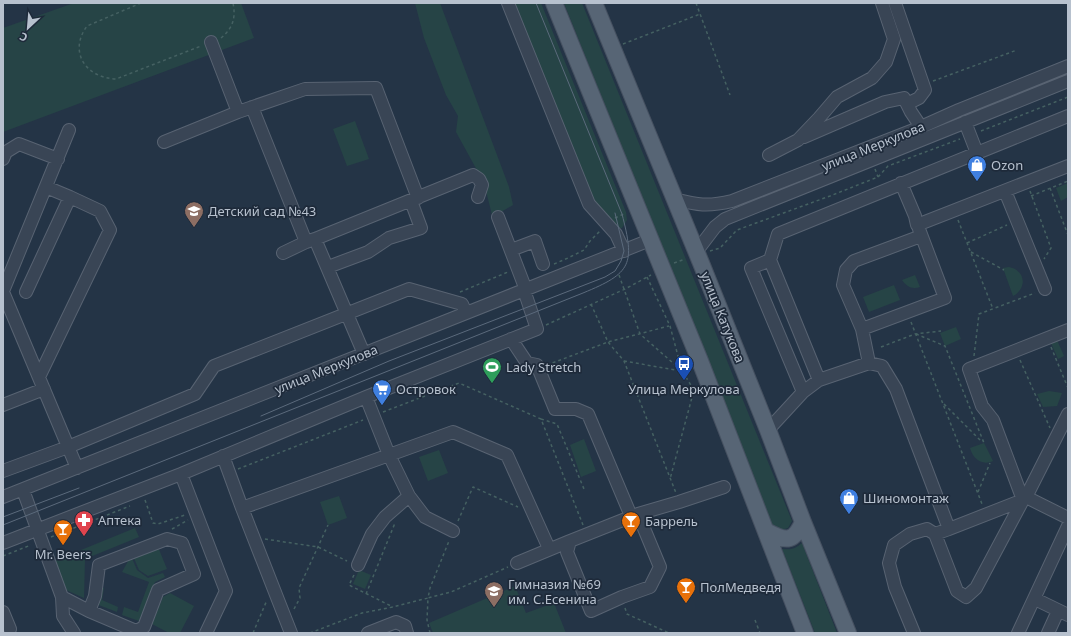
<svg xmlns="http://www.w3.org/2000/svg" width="1071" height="636" viewBox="0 0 1071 636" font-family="'Noto Sans',sans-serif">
	<rect width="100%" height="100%" fill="#243446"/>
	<path fill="#264446" d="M74 3H241L254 38 3 132V28Z
		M415 3H440L509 187 513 205 501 212 492 215 484 183 456 132 458 116 446 95 424 38Z
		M513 3H541L626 212 627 220 622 228H614L590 196Z
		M564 3H582L792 521 788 528 781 530 773 527Z
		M355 121 369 159 347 166 333 129Z
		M1068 183V197L1061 201 1056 188Z
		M1009 267C1025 270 1028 288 1013 296L1003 268Z
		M915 275 920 287C912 290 906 286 902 280Z
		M894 285 900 300 869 312 863 297Z
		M956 327 961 339 945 346 940 333Z
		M1057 340 1064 356 1058 359 1051 343Z
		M1049 391 1062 393 1057 406 1043 407 1037 394Z
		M584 439 596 471 581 477 570 445Z
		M984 443 993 461C982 466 973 459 970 448Z
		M439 450 448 473 428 481 419 457Z
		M339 496 347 518 328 525 320 502Z
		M135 528 139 537 85 559 84 598 66 590 54 561Z
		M802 543 837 633H815L782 549C791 550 795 549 802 543Z
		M158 547 167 569 148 576 139 570 133 556Z
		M131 556 137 570 148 578 163 573 165 577 155 582 139 621 122 615 124 607 138 612 149 582 122 572Z
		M359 570 371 575 365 589 353 584Z
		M515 586 526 613 554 603 566 633H433L429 623Z
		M100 587 104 588 102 600 118 607 117 612 96 604Z
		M170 593 194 606 180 633H169L152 624 163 597Z"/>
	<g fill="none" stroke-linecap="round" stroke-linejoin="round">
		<g stroke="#586372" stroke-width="14">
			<path id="minor" d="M508 3 589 204 616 234 624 251
				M895 3 925 90 919 98 907 104
				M211 42 238 112 305 89 376 88 418 198
				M252 107 306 242 315 239
				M965 122 977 153
				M804 137 885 102 904 98 911 112 921 127
				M164 142 238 112
				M769 155 798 140 819 118 837 97 872 78 886 62 894 39 882 3
				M3 159 6 152 19 144 58 159
				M901 183 915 216 917 225 1068 166
				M46 187 70 197
				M1005 191 1045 289
				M674 199C698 205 707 207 732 201L921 127 959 110 1068 66
				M498 217 526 290
				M511 250 535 241 543 264
				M696 252 715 227 725 219 1068 81
				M283 253 306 242
				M770 260 751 268 803 392
				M328 267 368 252 389 238 421 228 411 201
				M3 291 69 130
				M3 292 77 468
				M26 292 70 197 100 211 110 230 39 377
				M862 329 945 298 919 229
				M511 339 527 363 537 365 555 409H576L588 414 631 516
				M364 354 315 239 473 175 479 179 482 185 478 197
				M869 363 862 329 843 285 846 270 854 261 921 236
				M819 380 770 260 778 234 1068 116
				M3 405 44 389
				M768 430 803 392 819 380 869 363 882 366 896 389 949 529 935 534 927 529 910 534 894 545 889 563 895 587 914 633
				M223 456 242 508 291 633
				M3 471 68 447 195 394 214 366 409 289 462 304 466 313
				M181 474 226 591 206 633
				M23 490 62 597 63 616 74 633
				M409 496 425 517 453 531
				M3 497 650 240
				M1026 497 1068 414
				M242 508 453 432 507 455 547 544
				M949 529 1023 500 1026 497 1068 518
				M935 534 957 591 966 597 976 588 1023 500 993 420 982 406 969 369 1068 330
				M570 541 638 514 679 502 724 487
				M3 543 181 474 366 397 537 329 524 290
				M517 563 570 541 567 552 591 611 622 597 650 587 660 567 638 514
				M358 565 372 534 385 517 409 496 389 455 366 397
				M62 597 89 611 136 631 144 627 158 590 194 574 182 543 167 539 99 565 95 596 89 611
				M1035 599 1068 615
				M3 612 10 629
				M368 633 396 622 405 626 407 633
				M1018 633 1068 526
				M1048 633 1058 611"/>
		</g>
		<g stroke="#465161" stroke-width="18">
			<path id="major" d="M554 3 700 361 805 633
				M594 3 701 263 768 430 803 522 848 633
				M766 531C785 541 793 544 803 522"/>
		</g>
		<path stroke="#456162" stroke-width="1.5" stroke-dasharray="3 3" stroke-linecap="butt" d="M141 3 87 26C68 52 86 78 116 79L201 46
			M696 3 730 95
			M221 38C233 28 236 18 233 3
			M623 44 700 14
			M933 81 1017 50
			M981 131 1068 97
			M875 169 878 177
			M1050 188 1068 235
			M1030 191 1051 248 1044 259
			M1031 196 1068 181
			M615 218 626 213
			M958 220 993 309
			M967 243 1007 225
			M710 251 720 248 737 230 830 196 878 177 888 166 960 139
			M971 252 1004 270
			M674 263 685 259
			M554 264 568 258 584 250 590 241 600 231
			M619 275 640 334 682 371
			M647 277 670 326 682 371 694 390 670 479
			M460 292 508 272
			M591 304 608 342 624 361 676 493
			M911 322 982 504
			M546 325 625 289 651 275
			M916 334 945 346 984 443
			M881 347 915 334 941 331
			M1051 347 1068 388
			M974 356 979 314 1035 293
			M1020 360 1050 428
			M624 361 681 371
			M547 365 608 342 669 326
			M944 404 982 442
			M383 412 459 383 541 419 583 525
			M541 419 557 424 584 489
			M238 469 363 420
			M978 492 990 463
			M145 500 153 523 158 524 185 515
			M458 521 473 487 518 507
			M172 529 188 520
			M51 537 130 506
			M265 539 318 547 347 561
			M3 556 31 545
			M354 575 349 585 393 607
			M366 594 395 523
			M625 608 627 614 669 633
			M294 609 300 598 299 588 328 525
			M755 620 760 633
			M253 633 267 600
			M310 633 362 613 393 607 428 598 430 588 449 541
			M430 633 427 620 428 598 451 592 508 567"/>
		<use href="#minor" stroke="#394555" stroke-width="12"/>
		<use href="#major" stroke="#576575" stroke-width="16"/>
		<path stroke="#5b6a7c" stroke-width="1" d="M261 416 389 361 605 277 615 271 621 261 624 251 615 213
			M3 517 79 488
			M3 525 583 293C632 273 635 264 622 214L536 3"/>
	</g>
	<defs>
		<g id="shop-pin" transform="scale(1)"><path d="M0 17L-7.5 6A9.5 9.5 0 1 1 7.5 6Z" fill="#3f7fe0" stroke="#1e2a3a"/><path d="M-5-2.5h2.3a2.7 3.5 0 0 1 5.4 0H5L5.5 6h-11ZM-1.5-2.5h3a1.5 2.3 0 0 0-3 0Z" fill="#fff"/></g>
		<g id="school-pin" transform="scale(1)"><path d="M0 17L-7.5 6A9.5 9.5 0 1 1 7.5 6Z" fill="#8d6e63" stroke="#1e2a3a"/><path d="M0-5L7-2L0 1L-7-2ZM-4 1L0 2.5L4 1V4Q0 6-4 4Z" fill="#fff"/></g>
		<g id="bus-pin" transform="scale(1)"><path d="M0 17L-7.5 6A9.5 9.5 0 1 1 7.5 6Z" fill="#1a4fb4" stroke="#1e2a3a"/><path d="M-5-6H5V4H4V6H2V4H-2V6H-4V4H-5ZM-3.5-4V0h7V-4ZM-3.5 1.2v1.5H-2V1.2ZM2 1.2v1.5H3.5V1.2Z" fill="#fff"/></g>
		<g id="stadium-pin" transform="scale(1)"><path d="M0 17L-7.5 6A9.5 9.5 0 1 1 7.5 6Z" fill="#2e9e5b" stroke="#1e2a3a"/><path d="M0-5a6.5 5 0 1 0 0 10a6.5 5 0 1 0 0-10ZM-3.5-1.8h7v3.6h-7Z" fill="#fff"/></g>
		<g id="supermarket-pin" transform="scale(1)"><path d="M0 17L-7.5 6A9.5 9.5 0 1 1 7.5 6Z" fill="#3f7fe0" stroke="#1e2a3a"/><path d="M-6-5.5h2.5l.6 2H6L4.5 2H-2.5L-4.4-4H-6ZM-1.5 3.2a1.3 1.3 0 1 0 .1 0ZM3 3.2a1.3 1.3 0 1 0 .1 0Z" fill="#fff"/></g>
		<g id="pharmacy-pin" transform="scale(1)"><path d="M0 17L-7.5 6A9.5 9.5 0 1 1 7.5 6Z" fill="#e0444e" stroke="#1e2a3a"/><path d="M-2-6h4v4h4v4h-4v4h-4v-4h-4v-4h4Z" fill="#fff"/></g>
		<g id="bar-pin" transform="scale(1)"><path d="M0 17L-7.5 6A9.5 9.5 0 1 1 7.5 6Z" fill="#e8710a" stroke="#1e2a3a"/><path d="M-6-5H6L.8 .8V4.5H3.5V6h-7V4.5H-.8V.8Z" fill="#fff"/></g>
	</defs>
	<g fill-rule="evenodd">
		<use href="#shop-pin" x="977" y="165"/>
		<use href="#school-pin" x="194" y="211"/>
		<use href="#bus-pin" x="684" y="364"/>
		<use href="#stadium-pin" x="492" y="367"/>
		<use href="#supermarket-pin" x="382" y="389"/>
		<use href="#shop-pin" x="849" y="498"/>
		<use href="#pharmacy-pin" x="84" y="520"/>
		<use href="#bar-pin" x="631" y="521"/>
		<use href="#bar-pin" x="63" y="529"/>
		<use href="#bar-pin" x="686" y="587"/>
		<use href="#school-pin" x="494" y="591"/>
	</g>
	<g text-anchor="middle" stroke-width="3.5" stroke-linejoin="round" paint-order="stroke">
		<g font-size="13" fill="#b7c1ce" stroke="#1e2a3a">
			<text transform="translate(873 146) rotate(-22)" y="5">улица Меркулова</text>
			<text transform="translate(723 317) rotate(68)" y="5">улица Катукова</text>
			<text transform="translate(326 369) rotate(-22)" y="5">улица Меркулова</text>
		</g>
		<g font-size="13" fill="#b7c1ce" stroke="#1e2a3a" text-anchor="start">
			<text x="991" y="170">Ozon</text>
			<text x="208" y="216">Детский сад №43</text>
			<text x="506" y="372">Lady Stretch</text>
			<text x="396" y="394">Островок</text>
			<text x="684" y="394" text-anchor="middle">Улица Меркулова</text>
			<text x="863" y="503">Шиномонтаж</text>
			<text x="98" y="525">Аптека</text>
			<text x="645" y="526">Баррель</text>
			<text x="63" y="559" text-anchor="middle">Mr. Beers</text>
			<text x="508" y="589">Гимназия №69<tspan x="508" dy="15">им. С.Есенина</tspan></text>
			<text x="700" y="592">ПолМедведя</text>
		</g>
	</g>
	<rect width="1071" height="636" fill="none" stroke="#b7c1ce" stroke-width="8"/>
	<g transform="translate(28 28) rotate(206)" stroke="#1e2a3a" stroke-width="3" paint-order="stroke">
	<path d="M0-3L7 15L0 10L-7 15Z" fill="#b7c1ce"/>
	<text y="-6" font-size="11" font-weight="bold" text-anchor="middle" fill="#b7c1ce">С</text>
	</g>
</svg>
